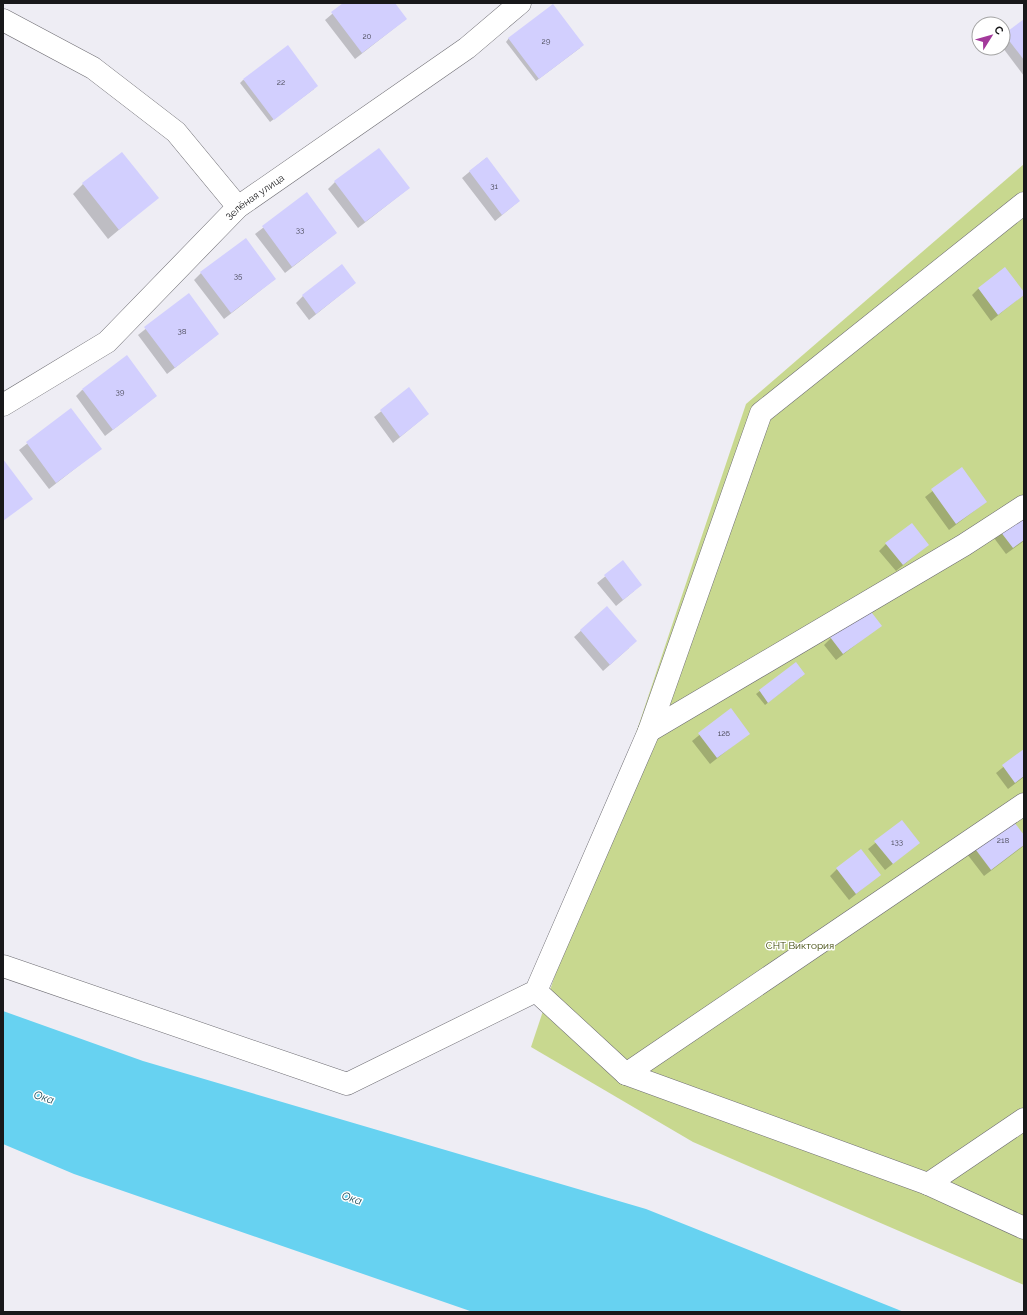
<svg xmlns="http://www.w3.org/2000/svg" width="1027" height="1315" viewBox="0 0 1027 1315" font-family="Raleway,sans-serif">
	<rect width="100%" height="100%" fill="#eeedf4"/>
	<path fill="#c8d88f" d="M1024 164V1285L693 1142 531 1047 746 404Z"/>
	<path fill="#67d2f1" d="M3 1011 143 1061 646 1209 904 1312H473L74 1174 3 1144Z"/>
	<path fill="#0003" d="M345 3H394L406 19 355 59 325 20Z
		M1024 20V76L1003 48V37Z
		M509 38 580 48 536 81 506 42Z
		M243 80 314 89 270 122 240 83Z
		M486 158 519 201 495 221 462 178Z
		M335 182 409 188 358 228 328 189Z
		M83 184 157 198 108 239 73 194Z
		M307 194 336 233 285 273 255 234Z
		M201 273 275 279 224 319 194 280Z
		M355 283 309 320 296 303 303 296Z
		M979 288 1024 293V294L991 321 972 295Z
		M188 295 218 334 167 374 138 335Z
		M409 389 428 414 393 443 374 417Z
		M82 390 156 396 105 436 76 396Z
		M70 410 100 449 49 489 19 450Z
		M962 468 986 502 949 530 925 497Z
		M1024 515V541L1006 554 994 538Z
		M886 544 928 545 896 571 879 551Z
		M623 562 634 591 616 606 597 583Z
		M607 607 629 648 603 671 574 637Z
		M880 626 836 660 824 645 831 638Z
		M796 663 801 677 765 705 756 694Z
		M730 710 748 734 710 764 692 741Z
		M1024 750V777L1008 789 996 773Z
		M902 821 919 843 885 870 868 849Z
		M1024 836V845L1021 848 984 876 967 854 974 847Z
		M837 869 879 875 849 900 830 876Z"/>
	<path fill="#d2cffe" d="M343 3H395L407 19 362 53 331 12Z
		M553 4 584 45 539 79 508 38Z
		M1024 19V60L1004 34Z
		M288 45 318 86 274 120 243 79Z
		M379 148 410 188 365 222 334 181Z
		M122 152 159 198 119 230 82 183Z
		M487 157 520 201 502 215 469 171Z
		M307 192 337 233 292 267 262 226Z
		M246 238 276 279 231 313 200 272Z
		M342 264 356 283 316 314 302 295Z
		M1005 267 1024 292V295L998 315 978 288Z
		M189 293 219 334 175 368 144 327Z
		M127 355 157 396 113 430 82 389Z
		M409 387 429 414 400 437 380 410Z
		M71 408 102 449 56 483 26 442Z
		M3 459 33 499 3 521Z
		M962 467 987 502 956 524 931 489Z
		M1024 513V540L1013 548 1000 531Z
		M912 523 929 545 903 565 885 543Z
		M623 560 642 585 623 600 604 575Z
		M607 606 637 641 610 665 580 630Z
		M869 609 882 626 843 654 830 637Z
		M796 662 805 674 768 703 759 690Z
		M731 708 750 734 717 758 698 733Z
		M1024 749V776L1015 783 1002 765Z
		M1011 818 1024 835V845L991 870 973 846Z
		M902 820 920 843 893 864 874 841Z
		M861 849 881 875 856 894 836 868Z"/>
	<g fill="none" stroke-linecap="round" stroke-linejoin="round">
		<g stroke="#6e6d73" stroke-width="23">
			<g id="street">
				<path d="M3 20 93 68 176 132 238 207"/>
				<path id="s1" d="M3 405 107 342 238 207 467 48 520 3"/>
				<path d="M649 731 964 545 1024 506"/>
				<path d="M3 966 347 1084 536 991 649 731 761 413 1024 203"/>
				<path d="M536 991 626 1074 928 1184 1024 1228"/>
				<path d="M626 1074 1024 804"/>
				<path d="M928 1184 1024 1119"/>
			</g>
		</g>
		<use href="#street" stroke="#fff" stroke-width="22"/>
	</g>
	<g text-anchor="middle" stroke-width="3" stroke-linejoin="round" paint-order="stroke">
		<g font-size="8" fill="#464653">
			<text x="367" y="39">20</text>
			<text x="546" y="44">29</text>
			<text x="281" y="85">22</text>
			<text x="494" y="189">31</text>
			<text x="300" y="233">33</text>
			<text x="238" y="279">35</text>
			<text x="182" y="334">38</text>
			<text x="120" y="395">39</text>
			<text x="724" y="736">126</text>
			<text x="1003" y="843">218</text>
			<text x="897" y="845">133</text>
		</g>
		<g font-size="10" fill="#18181a" stroke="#fff">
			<text dy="4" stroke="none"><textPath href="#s1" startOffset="329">Зелёная улица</textPath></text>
		</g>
		<g font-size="10" fill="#3b4505" stroke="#fff">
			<text x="800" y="949">СНТ Виктория</text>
		</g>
		<g font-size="11" font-style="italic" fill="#22505e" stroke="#fff">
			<text transform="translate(44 1097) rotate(18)" y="4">Ока</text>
			<text transform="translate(352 1198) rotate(18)" y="4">Ока</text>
		</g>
	</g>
	<rect width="1027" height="1315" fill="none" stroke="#18181a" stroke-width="8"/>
	<g transform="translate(991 36) rotate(53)"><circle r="19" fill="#ffffff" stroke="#a3a3a3"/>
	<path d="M0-3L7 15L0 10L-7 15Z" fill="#a3399b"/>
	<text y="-6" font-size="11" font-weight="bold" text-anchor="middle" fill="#18181a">С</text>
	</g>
</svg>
